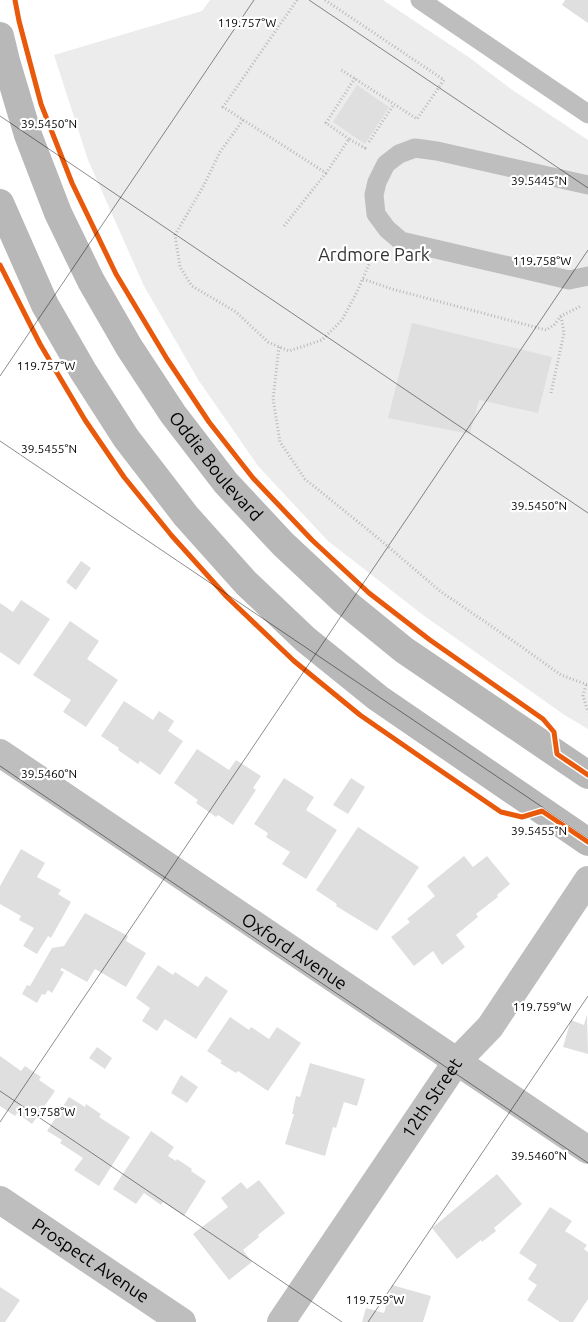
<svg xmlns="http://www.w3.org/2000/svg" width="588" height="1322" viewBox="0 0 588 1322" font-family="Ubuntu,sans-serif">
	<rect width="100%" height="100%" fill="#fff"/>
	<path fill="#ececec" d="M210 0H383L470 58 511 89 588 140V729L563 714 423 615 328 541 258 466 199 381 144 286 88 160 54 55 202 11Z"/>
	<path fill="#dfdfdf" d="M565 0H588V23L562 5Z
		M357 85 389 107 365 144 333 122Z
		M412 323 552 357 538 413 479 400 470 434 388 418Z
		M81 561 91 568 76 590 66 582Z
		M21 600 50 619 19 665 0 652V603L13 612Z
		M70 621 99 641 87 659 118 680 86 727 63 712 71 700 33 675Z
		M124 701 153 720 159 711 174 721 168 731 183 741 160 775 140 761 138 764 118 750 119 748 101 736Z
		M197 749 229 770 236 760 261 776 253 788 256 790 233 825 218 815 216 817 196 803 198 800 174 783Z
		M284 778 314 797 306 810 337 830 306 879 282 864 290 852 266 837 268 833 254 824Z
		M351 778 365 787 348 814 333 805Z
		M358 827 419 867 377 931 336 906 337 904 316 890Z
		M21 849 45 863 37 877 61 890 58 894 71 902 51 938 48 936 37 954 23 946 34 928 19 920 21 916 0 904V886Z
		M464 856 473 867 487 856 510 884 497 895 498 897 476 914 478 917 456 935 465 947 442 965 433 951 414 966 391 937 410 922 407 919 435 896 427 886Z
		M85 913 128 936 126 941 146 953 126 987 95 969 87 982 62 968 60 970 64 972 52 993 48 990 45 995 42 994 37 1003 22 994 27 985 30 986 52 948 64 946Z
		M158 965 173 975 175 972 198 987 206 976 228 991 196 1039 165 1019 157 1031 142 1021 150 1008 136 998Z
		M587 1014 588 1054 563 1047 571 1020 584 1025Z
		M230 1017 249 1030 251 1027 269 1039 277 1027 301 1043 268 1091 238 1071 236 1073 220 1063 222 1061 207 1051Z
		M97 1047 112 1058 105 1069 89 1058Z
		M0 1056 21 1071 25 1066 41 1077 39 1080 55 1091 32 1124 17 1113 15 1116 0 1106Z
		M310 1063 365 1079 357 1106 344 1102 336 1128 333 1127 325 1156 285 1144 294 1114H292L296 1096 300 1097Z
		M181 1075 198 1087 187 1103 171 1093Z
		M69 1097 85 1107 86 1104 101 1114 99 1117 130 1137 99 1186 74 1170 83 1158 60 1143 62 1140 47 1131Z
		M151 1131 174 1147 168 1156 176 1161 177 1159 192 1169 191 1171 206 1181 184 1216 163 1202 161 1205 144 1193 136 1204 113 1189Z
		M497 1174 522 1204 494 1228 496 1231 482 1242 481 1240 457 1259 432 1228Z
		M259 1180 285 1213 258 1235 259 1237 243 1250 252 1262 229 1280 193 1234 228 1207 221 1198 241 1182 247 1189Z
		M550 1207 572 1221 565 1231 587 1245 584 1249 588 1252V1299L573 1322H560L527 1300 537 1285 528 1279 537 1265 519 1253Z
		M392 1285 431 1296 423 1322H362L366 1308 384 1313Z
		M0 1287 20 1300 5 1322H0Z"/>
	<g fill="none" stroke-linecap="round" stroke-linejoin="round">
		<path stroke="#b9b9b9" stroke-width="3" stroke-dasharray="1 2.5" stroke-linecap="butt" d="M297 0 223 107 326 173 349 139 365 148V147
			M325 0 444 80 417 119 340 69
			M243 120 220 152 204 185 175 235 180 267 192 286 236 312 268 342 289 351 322 340 342 320 357 292 370 262
			M349 139 326 123 355 78
			M369 142 394 104
			M284 226 326 173
			M363 279 392 289 546 330 554 325 561 316 581 306
			M279 347 273 399 280 442 305 479 378 538 440 591 519 645 561 675 588 685
			M551 393 564 333 561 316
			M586 685 583 696 588 712"/>
		<path stroke="#bebebe" stroke-width="19" d="M420 0 588 114
			M588 185 437 151 415 148 399 154 386 164 377 182 374 195 376 214 387 229 401 241 569 280 588 276"/>
		<g stroke="#bebebe" stroke-width="28">
			<path id="s1" d="M0 753 588 1150"/>
			<path id="s2" d="M0 1200 182 1322"/>
			<path id="s3" d="M281 1322 457 1061 490 1027 588 880"/>
		</g>
		<g stroke="#b8b8b8" stroke-width="28">
			<path id="s4" d="M0 36 6 61 28 135 58 213 91 281 129 347 173 414 226 483 283 544 345 602 404 650 588 775"/>
			<path d="M0 203 45 305 83 371 126 438 186 516 246 583 305 639 378 698 588 842"/>
		</g>
		<g stroke="#fff" stroke-width="8">
			<path id="cycleway" d="M15 0 19 21 41 104 72 183 116 274 167 359 209 422 253 478 312 540 369 593 430 640 543 719 554 732 557 754 588 775
				M0 265 40 344 85 420 124 477 172 536 227 597 294 661 360 715 425 760 501 812 522 817 542 811 588 842"/>
		</g>
		<use href="#cycleway" stroke="#e8590c" stroke-width="5"/>
	</g>
	<path fill="none" stroke="#000" stroke-width="1" stroke-opacity="0.45" d="M309 0 588 188M0 116 588 513M0 376 254 0M0 441 588 838M0 766 588 1163M0 1091 342 1322M0 1122 588 250M368 1322 588 996"/>
	<g text-anchor="middle" stroke-width="4.5" stroke-linejoin="round" paint-order="stroke">
		<g font-size="18" fill="#333" stroke="#fff">
			<text x="374" y="261">Ardmore Park</text>
		</g>
		<g font-size="18" fill="#000" stroke="#fff">
			<text dy="6" stroke="none"><textPath href="#s4" startOffset="486">Oddie Boulevard</textPath></text>
			<text dy="6" stroke="none"><textPath href="#s1" startOffset="355">Oxford Avenue</textPath></text>
			<text dy="6" stroke="none"><textPath href="#s3" startOffset="270">12th Street</textPath></text>
			<text dy="6" stroke="none"><textPath href="#s2" startOffset="109">Prospect Avenue</textPath></text>
		</g>
	</g>
	<g font-size="12" text-anchor="middle" fill="#000" stroke="#fff" stroke-width="4.5" stroke-linejoin="round" paint-order="stroke">
		<text x="247" y="27">119.757°W</text>
		<text x="49" y="128">39.5450°N</text>
		<text x="539" y="185">39.5445°N</text>
		<text x="542" y="265">119.758°W</text>
		<text x="46" y="370">119.757°W</text>
		<text x="49" y="453">39.5455°N</text>
		<text x="539" y="510">39.5450°N</text>
		<text x="49" y="778">39.5460°N</text>
		<text x="539" y="835">39.5455°N</text>
		<text x="542" y="1011">119.759°W</text>
		<text x="46" y="1116">119.758°W</text>
		<text x="539" y="1160">39.5460°N</text>
		<text x="375" y="1304">119.759°W</text>
	</g>
</svg>
